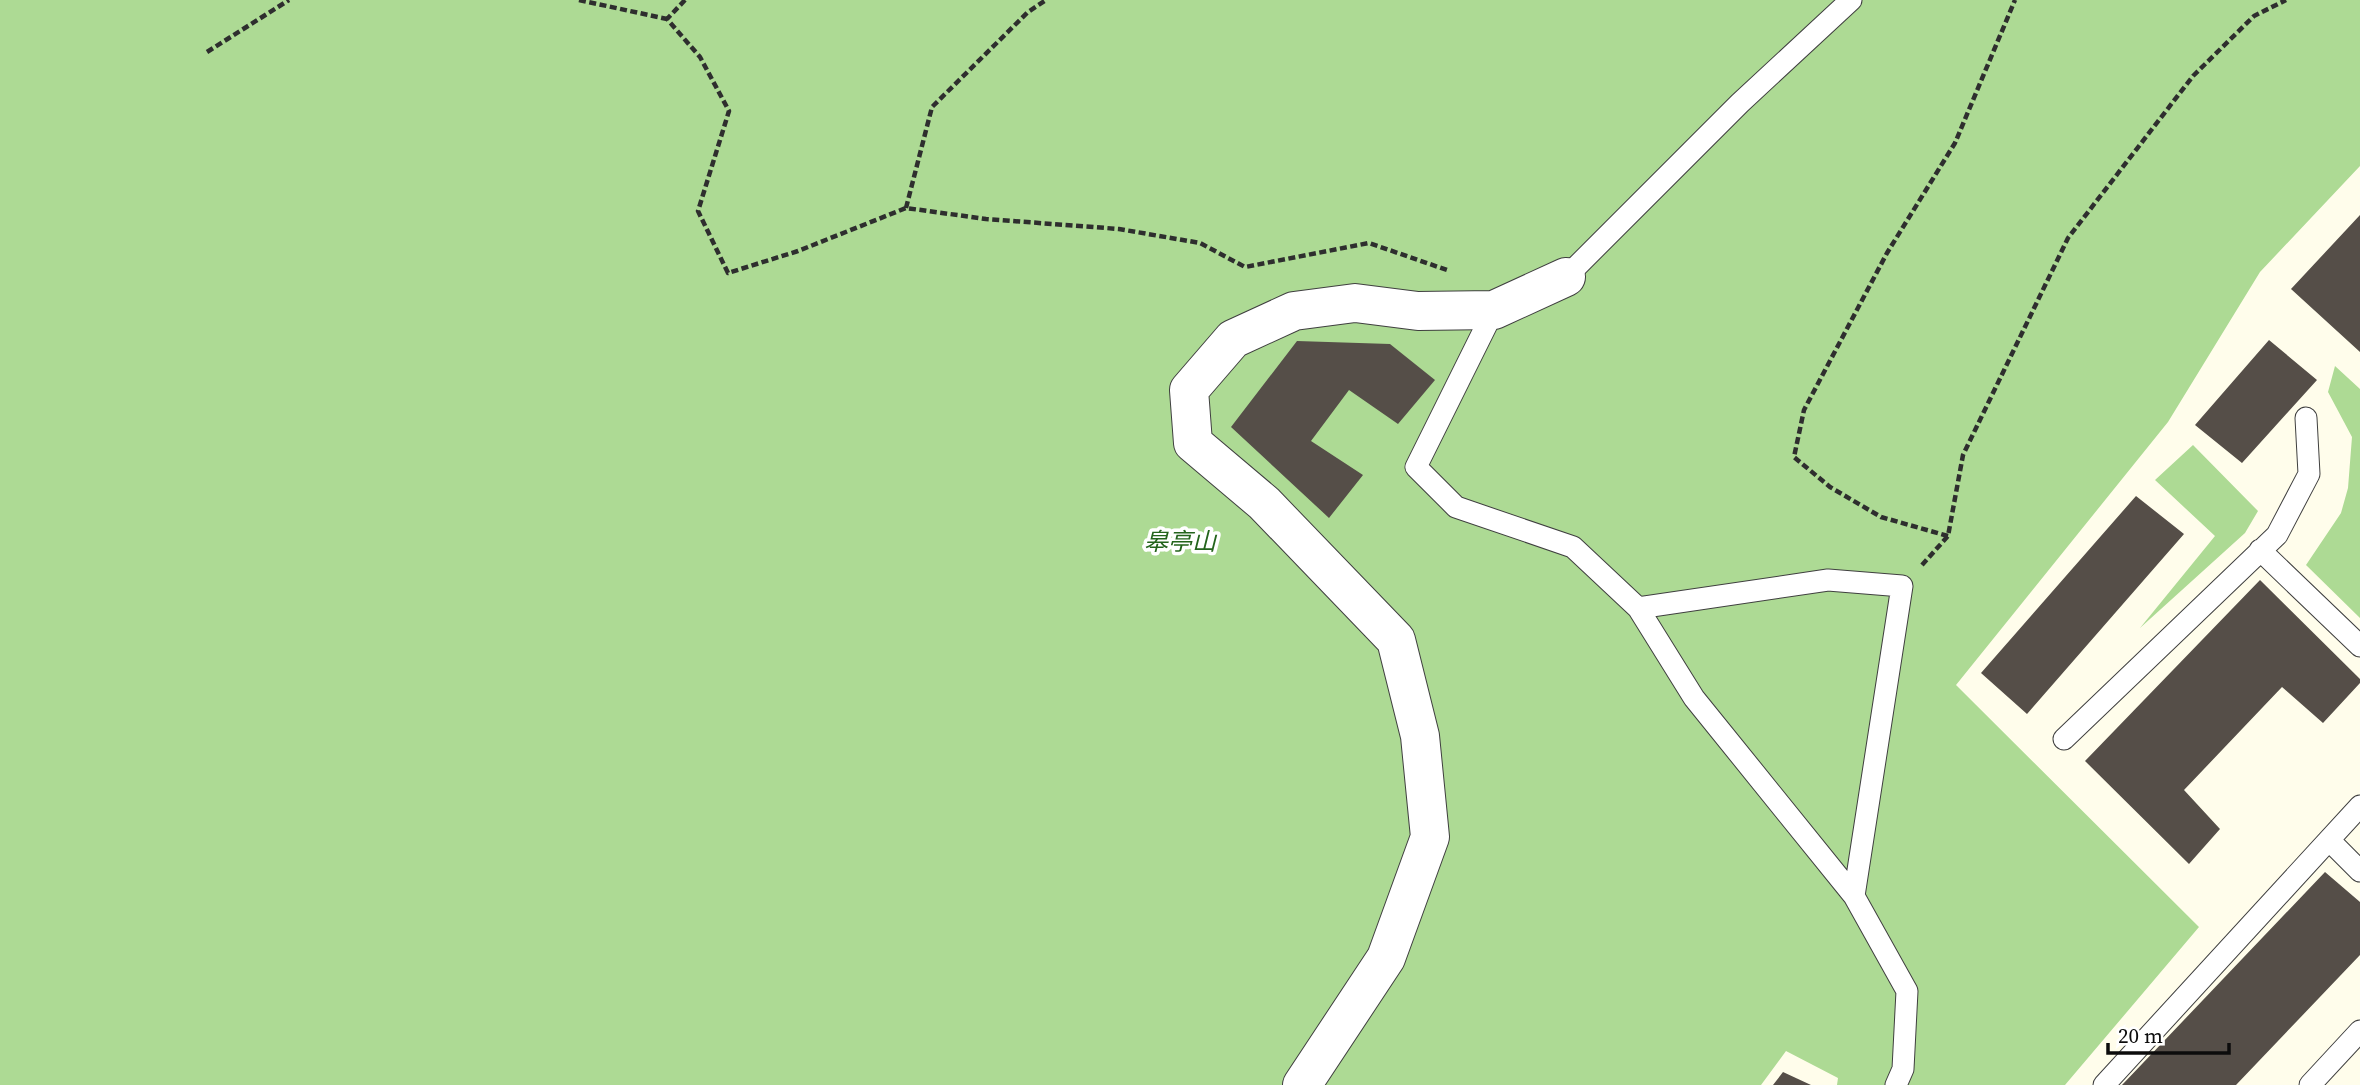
<svg xmlns="http://www.w3.org/2000/svg" width="2360" height="1085" viewBox="0 0 2360 1085" font-family="'Source Serif 4','Noto Sans SC',serif">
	<rect width="100%" height="100%" fill="#fffdeb"/>
	<path fill="#adda94" d="M0 0H2360V166L2260 272 2168 422 1956 685 2199 927 2065 1085H1837L1838 1078 1786 1051 1761 1085H0Z
		M2335 366 2360 389V618L2306 565 2341 513 2348 488 2352 437 2328 392Z
		M2193 445 2258 511 2245 533 2140 628 2215 536 2155 480Z"/>
	<path fill="#554e48" d="M2360 215V352L2291 289Z
		M2269 340 2317 380 2242 463 2195 425Z
		M1297 341 1390 344 1435 380 1398 424 1349 390 1311 441 1363 475 1329 518 1231 427Z
		M2136 496 2184 534 2027 714 1981 673Z
		M2260 580 2360 679V683L2323 723 2282 687 2184 790 2220 829 2189 864 2085 761Z
		M2325 872 2360 902V955L2236 1085H2122Z
		M1783 1072 1811 1085H1773Z"/>
	<g fill="none" stroke-linecap="round" stroke-linejoin="round">
		<g stroke="#3f3f3f" stroke-width="23">
			<path id="service" d="M1566 277 1740 103 1851 0
				M1494 310 1416 467 1456 507 1573 547 1638 608 1694 698 1854 896 1907 991 1903 1069 1896 1085
				M2260 550 2360 646
				M1638 608 1828 580 1902 586 1854 896
				M2064 739 2277 535 2309 474 2306 418
				M2329 840 2360 871
				M2104 1085 2360 806
				M2310 1085 2360 1031"/>
		</g>
		<g stroke="#3f3f3f" stroke-width="40">
			<path id="minor" d="M1302 1085 1386 958 1430 837 1420 736 1396 640 1264 503 1193 443 1189 390 1233 339 1294 311 1355 303 1418 311 1494 310 1566 277"/>
		</g>
		<path stroke="#2e2e2e" stroke-width="4.5" stroke-dasharray="7 3.5" stroke-linecap="butt" d="M579 0 667 19
			M685 0 667 19 700 57 729 111 698 211 728 273 798 251 906 208 986 219 1119 229 1200 243 1245 267 1369 243 1447 270
			M207 52 289 0
			M906 208 932 107 1028 12 1046 0
			M1948 536 1881 517 1830 487 1794 457 1804 410 1887 253 1955 143 2015 0
			M1922 565 1948 536 1963 455 2068 238 2193 76 2254 16 2286 0"/>
		<use href="#service" stroke="#fff" stroke-width="21"/>
		<use href="#minor" stroke="#fff" stroke-width="38"/>
	</g>
	<g text-anchor="middle" stroke-width="7" stroke-linejoin="round" paint-order="stroke">
		<g font-size="24" font-style="italic" fill="#24641c" stroke="#fff">
			<text x="1180" y="550">皋亭山</text>
		</g>
	</g>
	<path d="M2108 1043v10h121v-10" fill="none" stroke="#0c0c0c" stroke-width="3.5"/>
	<text x="2118" y="1043" font-size="21" fill="#0c0c0c" stroke="#ffffff" stroke-width="5" paint-order="stroke">20 m</text>
</svg>
